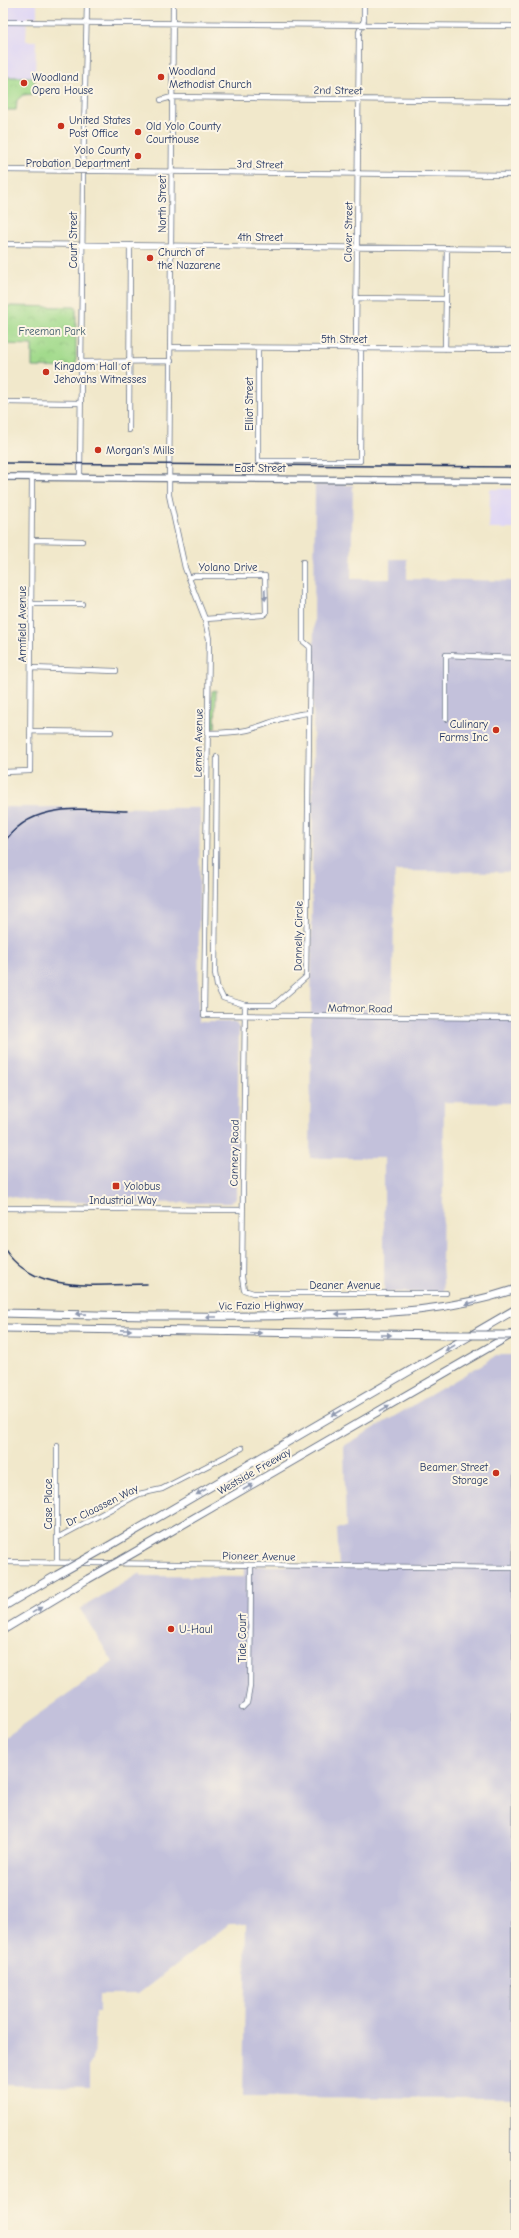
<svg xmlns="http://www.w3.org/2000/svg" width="519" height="2238" viewBox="0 0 519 2238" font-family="'Comic Neue',sans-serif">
	<defs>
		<pattern id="grass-tufts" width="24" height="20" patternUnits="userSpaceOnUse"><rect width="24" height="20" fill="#a2da8c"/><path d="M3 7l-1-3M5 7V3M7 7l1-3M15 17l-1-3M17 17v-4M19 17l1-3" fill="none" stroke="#8bbb7b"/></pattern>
		<pattern id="park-crowns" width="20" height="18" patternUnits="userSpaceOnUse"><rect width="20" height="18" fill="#a2da8c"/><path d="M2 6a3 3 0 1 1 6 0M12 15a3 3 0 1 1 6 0" fill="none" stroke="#8bbb7b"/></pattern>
	</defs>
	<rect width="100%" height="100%" fill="#fcf5e5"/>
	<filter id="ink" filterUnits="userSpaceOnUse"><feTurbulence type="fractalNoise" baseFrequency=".025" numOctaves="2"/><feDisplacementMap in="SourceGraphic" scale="8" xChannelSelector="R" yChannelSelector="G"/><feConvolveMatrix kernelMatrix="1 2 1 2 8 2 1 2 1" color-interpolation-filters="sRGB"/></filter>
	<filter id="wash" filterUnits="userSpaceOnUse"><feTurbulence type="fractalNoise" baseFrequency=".012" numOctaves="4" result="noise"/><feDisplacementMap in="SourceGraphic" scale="16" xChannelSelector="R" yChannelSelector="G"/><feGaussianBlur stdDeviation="0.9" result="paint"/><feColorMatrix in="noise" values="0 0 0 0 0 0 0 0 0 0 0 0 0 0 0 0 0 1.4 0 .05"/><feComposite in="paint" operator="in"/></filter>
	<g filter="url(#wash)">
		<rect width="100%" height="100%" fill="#f1e8cb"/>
		<path fill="#ded5f5" d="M3 3H37V17H27L26 41H36L35 77H3Z
			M490 489H516V529H489Z"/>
		<path fill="#c3c1db" d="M315 485H353L351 579H390V559H407V579L516 581V872L395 871 392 1017 516 1018V1103L444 1102 442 1264 444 1293 384 1292V1158H310Z
			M3 807 200 808 198 1022H235L239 1028 236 1198 230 1203 40 1202 3 1195V848L6 843 3 840Z
			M498 1355H516V2098L243 2097 246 1924H229L138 1994H99V2013H95L93 2061 89 2067V2087L3 2085V1739L113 1662 80 1609 140 1573 142 1576 244 1577V1566H339L337 1528H346L344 1446Z"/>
		<path fill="url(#grass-tufts)" stroke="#5e8475" d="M216 690 215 729H214L211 726 212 691Z"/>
		<path fill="url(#park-crowns)" stroke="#5e8475" d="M3 77H35L34 92 33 94 23 95 17 100 16 110H3Z
			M3 306 76 307V368L32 367V345L3 344Z"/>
	</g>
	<g filter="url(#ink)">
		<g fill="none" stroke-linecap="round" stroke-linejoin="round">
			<g stroke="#667084" stroke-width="6">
				<path id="minor" d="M173 3 169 495 185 568 205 619 209 639 204 1015 516 1018
					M3 22 516 26
					M161 100 172 97 516 101
					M3 170 516 175
					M3 244 516 249
					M356 298 446 299
					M171 347 516 349
					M258 348V461H360L361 352 356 343 359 32 364 20V3
					M445 349 447 248
					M82 362 171 361
					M3 402 81 403
					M129 430 130 245
					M80 476 83 175 87 3
					M32 540 82 541
					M189 578 194 576H265L266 613 263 615 205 619
					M31 604H82
					M31 668 116 671
					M446 719V655L516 658
					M31 731 111 732
					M207 733C222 733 237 733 251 729 271 723 289 714 309 713
					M217 757 215 973 217 986 223 998 245 1005H274L306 977 310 647 303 641V562
					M3 772 30 771 32 477
					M245 1005 242 1277 244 1290 253 1293H446
					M3 1208 242 1210
					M57 1538 139 1494 162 1489 242 1448
					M57 1561V1446
					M3 1562 516 1568
					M242 1708 247 1703 250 1686 251 1565
					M513 2235 516 1465"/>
			</g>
			<g stroke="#667084" stroke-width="8">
				<path id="major" d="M3 477 516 481"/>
			</g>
			<g stroke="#667084" stroke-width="9">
				<path id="highway" d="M3 1313C103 1315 202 1318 302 1315 379 1313 441 1314 516 1289
					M3 1328 446 1335
					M107 1547 516 1309
					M142 1548 512 1334
					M3 1607 57 1575
					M3 1630 88 1579"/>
			</g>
			<use href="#minor" stroke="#fff" stroke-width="4.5"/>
			<use href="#major" stroke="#fff" stroke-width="5.5"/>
			<use href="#highway" stroke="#fff" stroke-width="7"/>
			<path stroke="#1b2f5e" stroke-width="1.5" d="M3 463 516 467
				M3 844C31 800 82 810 127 811
				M3 1246C30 1296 100 1284 147 1284"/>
			<g stroke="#667084" stroke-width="9" stroke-linecap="butt">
				<path id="highway-bridge" d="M446 1335H516
					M57 1575 107 1547
					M88 1579 142 1548"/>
			</g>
			<use href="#highway-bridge" stroke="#fff" stroke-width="7"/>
		</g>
		<defs><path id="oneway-solid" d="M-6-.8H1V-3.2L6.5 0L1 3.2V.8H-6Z"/></defs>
		<g fill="#8d97ae">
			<use href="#oneway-solid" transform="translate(265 595) rotate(88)"/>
			<use href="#oneway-solid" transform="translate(471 1303) rotate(166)"/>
			<use href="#oneway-solid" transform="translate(81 1314) rotate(-179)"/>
			<use href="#oneway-solid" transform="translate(341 1314) rotate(179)"/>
			<use href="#oneway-solid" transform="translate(211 1317) rotate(180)"/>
			<use href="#oneway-solid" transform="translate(126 1330) rotate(1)"/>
			<use href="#oneway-solid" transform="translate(256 1333) rotate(1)"/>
			<use href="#oneway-solid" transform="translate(386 1335)"/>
			<use href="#oneway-solid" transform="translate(450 1348) rotate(150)"/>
			<use href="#oneway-solid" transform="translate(385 1408) rotate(-30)"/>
			<use href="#oneway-solid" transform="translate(337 1413) rotate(150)"/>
			<use href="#oneway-solid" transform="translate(248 1487) rotate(-30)"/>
			<use href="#oneway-solid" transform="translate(201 1492) rotate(150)"/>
			<use href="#oneway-solid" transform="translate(37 1610) rotate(-31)"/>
		</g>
	</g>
	<g fill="#c8321e" stroke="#fcf5e5" stroke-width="1.5">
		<circle cx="161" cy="77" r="4"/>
		<circle cx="24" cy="83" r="4"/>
		<circle cx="61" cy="126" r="4"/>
		<circle cx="138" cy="132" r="4"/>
		<circle cx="138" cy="156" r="4"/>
		<circle cx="150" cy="258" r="4"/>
		<circle cx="46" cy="372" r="4"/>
		<circle cx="98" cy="450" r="4"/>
		<circle cx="496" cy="730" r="4"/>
		<rect x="112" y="1182" width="8" height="8" rx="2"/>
		<circle cx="496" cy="1473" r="4"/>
		<circle cx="171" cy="1629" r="4"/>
	</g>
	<g text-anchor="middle" stroke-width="4" stroke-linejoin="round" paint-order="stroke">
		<g font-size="11" fill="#1b2f5e" stroke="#fcf5e5" text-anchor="start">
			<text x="169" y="75">Woodland<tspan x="169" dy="13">Methodist Church</tspan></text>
			<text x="32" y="81">Woodland<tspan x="32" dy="13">Opera House</tspan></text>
			<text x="69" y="124">United States<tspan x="69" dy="13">Post Office</tspan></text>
			<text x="146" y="130">Old Yolo County<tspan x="146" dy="13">Courthouse</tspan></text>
			<text x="130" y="154" text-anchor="end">Yolo County<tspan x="130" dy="13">Probation Department</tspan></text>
			<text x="158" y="256">Church of<tspan x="158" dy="13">the Nazarene</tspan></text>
			<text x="54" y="370">Kingdom Hall of<tspan x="54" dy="13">Jehovahs Witnesses</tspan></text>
			<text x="106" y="454">Morgan's Mills</text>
			<text x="488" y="728" text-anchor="end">Culinary<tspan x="488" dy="13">Farms Inc</tspan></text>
			<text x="124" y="1190">Yolobus</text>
			<text x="488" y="1471" text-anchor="end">Beamer Street<tspan x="488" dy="13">Storage</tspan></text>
			<text x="179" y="1633">U-Haul</text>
		</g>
		<g font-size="11" fill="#1b2f5e" stroke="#fcf5e5">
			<text transform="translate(338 90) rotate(1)" y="4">2nd Street</text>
			<text transform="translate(260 164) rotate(1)" y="4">3rd Street</text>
			<text transform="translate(162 204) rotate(-90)" y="4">North Street</text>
			<text transform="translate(348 232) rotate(-89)" y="4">Clover Street</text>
			<text x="260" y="241">4th Street</text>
			<text transform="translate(73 240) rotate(-90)" y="4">Court Street</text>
			<text x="344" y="343">5th Street</text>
			<text transform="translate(249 404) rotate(-90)" y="4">Elliot Street</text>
			<text x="260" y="472">East Street</text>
			<text x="228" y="571">Yolano Drive</text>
			<text transform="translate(22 624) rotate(-90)" y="4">Armfield Avenue</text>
			<text transform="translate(198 743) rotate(-89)" y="4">Lemen Avenue</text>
			<text transform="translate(298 936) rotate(-89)" y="4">Dannelly Circle</text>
			<text transform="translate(360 1008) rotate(1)" y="4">Matmor Road</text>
			<text transform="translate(234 1153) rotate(-89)" y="4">Cannery Road</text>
			<text x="123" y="1204">Industrial Way</text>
			<text x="345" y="1289">Deaner Avenue</text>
			<text transform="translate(261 1305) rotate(-1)" y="4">Vic Fazio Highway</text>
			<text transform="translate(254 1471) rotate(-30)" y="4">Westside Freeway</text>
			<text transform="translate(48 1504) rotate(-90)" y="4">Case Place</text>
			<text transform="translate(102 1505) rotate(-27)" y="4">Dr Claassen Way</text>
			<text transform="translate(259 1556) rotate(1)" y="4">Pioneer Avenue</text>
			<text transform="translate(242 1638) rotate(-90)" y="4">Tide Court</text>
		</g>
		<g font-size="11" fill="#3d5a6a" stroke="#fcf5e5">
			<text x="52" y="335">Freeman Park</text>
		</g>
	</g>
	<rect width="519" height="2238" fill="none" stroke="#fcf5e5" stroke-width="16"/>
</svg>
